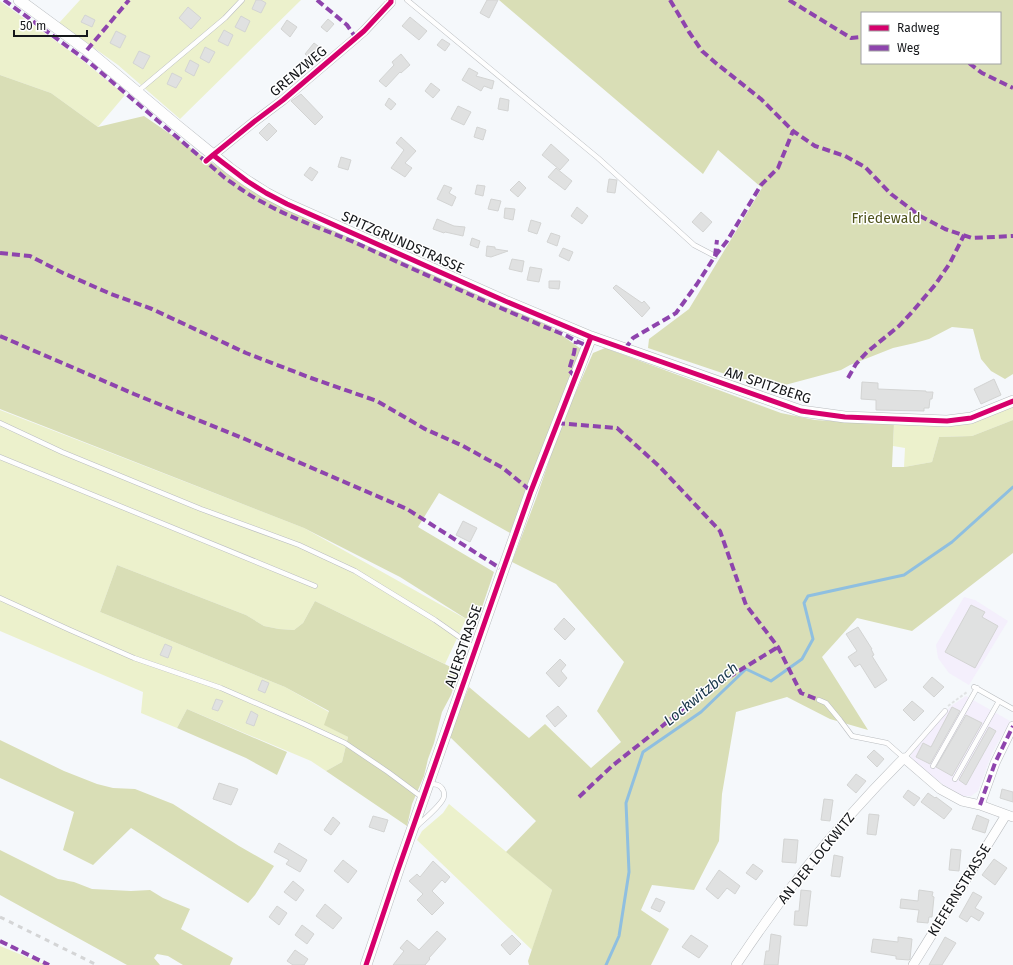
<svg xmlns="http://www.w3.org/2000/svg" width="1013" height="965" viewBox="0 0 1013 965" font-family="'Fira Sans',sans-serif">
	<rect width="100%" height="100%" fill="#f5f8fb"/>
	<path fill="#f4effc" d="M964 597 975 600 1008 621 969 685 949 673 938 658 936 645Z
		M966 696 1010 721 992 753 978 791 971 796H961L944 785 924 771 910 756 951 706Z"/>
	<path fill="#ecf1cc" d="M80 0H301L180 119 118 65 59 23Z
		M0 1 81 59 125 95 98 127 51 93 0 75Z
		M1013 406V420L972 436 939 437 932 462 904 467 905 448 893 446 894 423 955 424Z
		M0 410 304 528 466 619 445 664 315 601 303 623 294 630 279 629 264 626 246 615 117 565 100 612 285 687 329 712 325 725 348 737 342 762 326 771 311 761 187 709 177 728 141 713 143 692 0 631Z
		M449 804 552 890 532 950 417 840 422 831 443 813Z
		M0 946 46 965H0Z"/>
	<path fill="#d9deb6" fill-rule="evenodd" d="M499 0H1013V374L1005 379 991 371 981 359 973 329 952 327 929 339 915 343 893 348 850 365 841 370 785 385 737 378 648 348 649 339 689 309 762 188 718 150 703 174ZM862 13H1000V63H862Z
		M0 75 51 93 98 127 144 116 253 191 549 326 581 349 510 533 439 493 418 527 494 572 476 625 400 577 304 528 0 409Z
		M605 348 781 413 815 420 848 422 894 423 892 467H904L932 462 939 437 972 436 1013 420V553L912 631 857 618 822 657 868 730 830 719 787 697 736 712 722 794 719 841 694 890 652 885 641 910 669 929 651 965H529L528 961 552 890 506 852 536 821 449 736 469 687 529 738 545 724 591 768 621 742 597 711 624 662 556 584 512 562 537 496 561 426 593 353Z
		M117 565 246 615 264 626 279 629 294 630 303 623 315 601 459 671 451 695 442 712 434 743 428 759 424 776 412 804 407 826 326 771 342 762 348 737 324 725 329 711 285 687 100 612Z
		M187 709 287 752 277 775 246 758 177 728Z
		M0 740 64 771 97 784 113 788 135 789 173 804 239 846 274 866 255 895 248 903 131 828 93 865 63 850 74 812 0 778Z
		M0 850 58 879 74 882 92 889 131 891 150 890 163 898 190 909 181 929 233 958 230 965H183L168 956 157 954 154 958 160 965H127L0 895Z"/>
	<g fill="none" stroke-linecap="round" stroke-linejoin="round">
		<path stroke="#8fbfe0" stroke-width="3" d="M606 965 619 936 629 872 626 803 643 752 701 712 746 669 771 681 802 659 813 639 804 603 808 596 904 575 952 542 1013 487"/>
	</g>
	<path fill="#e0e1e1" stroke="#d3d4d3" d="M256 0H261L266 3 261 13 252 9Z
		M487 0H498L489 18 480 13Z
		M188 7 201 18 191 29 179 18Z
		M85 15 95 20 92 27 81 22Z
		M241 16 250 21 245 32 235 27Z
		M410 17 427 31 419 40 402 26Z
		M328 19 334 24 327 32 321 27Z
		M287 20 297 27 290 37 281 29Z
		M224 30 233 35 228 46 218 41Z
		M116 31 126 36 120 48 110 43Z
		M442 39 450 44 445 51 437 45Z
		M314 43 322 49 312 60 305 54Z
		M205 47 215 52 209 63 200 58Z
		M139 51 150 56 143 69 133 63Z
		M401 54 410 65 401 73 400 72 386 87 379 81 394 65 392 62Z
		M190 60 199 65 194 76 185 71Z
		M469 68 478 73 476 76 494 81 492 89 484 86 481 91 462 80Z
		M172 73 182 78 176 88 167 84Z
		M431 83 440 90 433 98 425 91Z
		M301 94 323 117 315 125 291 101Z
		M389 98 396 104 391 110 385 105Z
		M500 98 509 100 508 111 498 109Z
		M458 106 471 112 464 125 451 119Z
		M269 123 277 131 267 141 259 133Z
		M477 127 486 130 483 140 474 137Z
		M401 137 416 151 405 163 412 168 405 177 391 168 404 150 396 143Z
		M551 144 569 160 560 170 542 155Z
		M341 157 351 160 348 170 338 167Z
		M310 167 318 172 312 181 304 175Z
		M556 168 572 181 565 190 548 177Z
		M609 179 617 180 615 193 607 192Z
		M519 181 526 188 518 197 510 190Z
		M444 185 452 188 449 193 456 197 452 206 437 199Z
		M477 185 485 186 483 196 475 194Z
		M491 199 501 201 498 211 488 209Z
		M577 207 588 216 582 224 571 216Z
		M505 208 515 209 513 220 504 218Z
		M701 212 712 222 703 232 692 222Z
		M437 219 454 226 465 227 463 236 445 232 444 233 433 229Z
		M531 220 541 223 537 234 528 231Z
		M551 233 560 236 557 246 547 242Z
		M472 238 480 241 478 248 470 245Z
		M487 246 495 247V249L508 251 491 257 486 256Z
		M563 248 573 252 569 261 559 256Z
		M512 259 524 261 522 272 509 269Z
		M530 267 542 269 539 282 527 280Z
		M549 281H560L559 289 549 288Z
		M616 285 642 303 644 301 650 308 642 317 613 288Z
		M994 379 1001 395 981 404 974 389Z
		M862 382 878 383V389L926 391V392H933L932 399H930L929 408H924V411L876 410V400L861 399Z
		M463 521 477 528 470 542 456 535Z
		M971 605 985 612 982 617 998 626 975 668 945 652Z
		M564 618 575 629 565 640 554 629Z
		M858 627 872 649H871L874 655 872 656 887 680 875 688 860 664 855 667 848 657 857 651 846 634Z
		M165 644 172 647 168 658 160 655Z
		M560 659 566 665 561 671 567 678 559 687 546 673Z
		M932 677 944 687 934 697 923 687Z
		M262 680 269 683 265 693 258 690Z
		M216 699 223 701 218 711 212 709Z
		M912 701 924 711 914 721 903 710Z
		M558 706 567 716 555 727 546 716Z
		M952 707 960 711 930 764 916 757 923 743 931 747Z
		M251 711 258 715 254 726 246 723Z
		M966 715 982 723 952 776 936 767Z
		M989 727 996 731 966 785 959 780Z
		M874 750 884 759 877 767 867 757Z
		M856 774 866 781 856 793 847 785Z
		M219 783 238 789 231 805 213 799Z
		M1002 789 1013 792V802L1000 798Z
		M908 790 920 798 914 806 903 797Z
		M928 793 935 798 936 797 952 809 944 819 921 802Z
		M824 799 833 800 830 821 821 820Z
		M869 814 879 815 876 835 867 834Z
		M977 815 989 820 985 833 972 829Z
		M373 816 388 820 384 832 369 827Z
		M333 817 340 823 331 835 324 830Z
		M784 839 798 840 796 863 782 862Z
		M279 843 307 860 300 872 286 864 289 860 274 852Z
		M951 849 961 850 959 871 949 870Z
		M834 855 843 857 840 877 831 876Z
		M994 859 1007 868 995 885 982 875Z
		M343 860 357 871 348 883 334 871Z
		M433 861 450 877 445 883 442 880 432 891 444 903 432 915 417 900 423 894 409 881 417 874 420 877Z
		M753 864 763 871 756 880 746 873Z
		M719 870 740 886 735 894 727 888 718 899 706 889Z
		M293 881 304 890 296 901 284 892Z
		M801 890 811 891 807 926 794 925 795 911H799Z
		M919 890 933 892 932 896 934 897 932 917H929L928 923 917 922 919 910 900 908 901 899 918 901Z
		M973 892 982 897 975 908 984 913 979 921 971 916 967 922 959 917Z
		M656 898 665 902 660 912 651 908Z
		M325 904 342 918 333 929 316 916Z
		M277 906 287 913 279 925 269 917Z
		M302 925 314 934 307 944 295 935Z
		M437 931 446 939 429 958 430 959 425 965H393L404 951 400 948 407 940 419 950Z
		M771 934 781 936 778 965H764L766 951H769Z
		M512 935 521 944 510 955 501 945Z
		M691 935 708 946 699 958 682 947Z
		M898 937 912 939 910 959 909 960 896 959V956L871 952 873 939 898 942Z
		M945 937 956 943 942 965H929Z
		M295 950 308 959 304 965H293L287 961Z"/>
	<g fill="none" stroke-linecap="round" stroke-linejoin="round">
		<g stroke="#babdc0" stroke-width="5.5">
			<path id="service" d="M407 0 598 158 694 245 715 256
				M137 92 225 18 242 0
				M0 423 62 452 201 509 299 545 355 571 435 620 475 648
				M0 457 315 586
				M0 598 70 630 134 658 221 688 304 724 345 743 388 772 423 798
				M974 687 1013 709
				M819 700 826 703 840 720 852 736 887 743 904 758 945 711
				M933 766 977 688
				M955 779 999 701
				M416 827C422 821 444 803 444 796 444 795 444 791 443 790 440 784 435 784 429 784"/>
		</g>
		<g stroke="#babdc0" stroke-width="10">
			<path id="minor" d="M213 155 255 121 283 100 356 38 364 31 391 2V0
				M980 805 995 763 1013 726
				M736 965C758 932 781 900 805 869 836 830 869 793 904 758L940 789 962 801 980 805 1013 817
				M913 965 1006 815"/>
		</g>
		<g stroke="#babdc0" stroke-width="12">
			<path id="tertiary" d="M19 0 87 50 175 124 229 168 247 181 266 193 287 204 505 301 591 337 801 411 845 417 947 421 971 418 1013 401
				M366 965 398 870 503 570 531 491 591 337"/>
		</g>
		<path stroke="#e1e3e4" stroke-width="2" stroke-dasharray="3 2" stroke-linecap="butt" d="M948 706 967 692"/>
		<use href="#service" stroke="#fefefe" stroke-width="4.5"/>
		<use href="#minor" stroke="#fefefe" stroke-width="9"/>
		<use href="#tertiary" stroke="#fefefe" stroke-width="11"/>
		<path stroke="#d4d5d6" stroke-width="3" stroke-dasharray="5 5" stroke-linecap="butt" d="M0 917 97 965"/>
		<path stroke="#8e44ad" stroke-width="4" stroke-dasharray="8 4" stroke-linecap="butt" d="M4 0 90 63 225 178C238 187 250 196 264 203 293 219 325 230 356 243 426 275 496 307 567 336L576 341 588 346
			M317 0 347 25 356 38
			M670 0 689 32 702 51 717 64 761 99 793 131 815 146 845 156 865 167 891 194 920 216 945 229 972 238 1013 236
			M789 0 851 38 862 37
			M87 50 129 0
			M969 63 982 73 1013 88
			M0 253 30 256 63 273 111 294 152 309 246 353 311 378 377 401 425 429 463 446 503 468 531 491
			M715 256 727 241 761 185 778 168 793 131
			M0 336 134 394 245 439 407 509 503 570
			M625 349 633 338 676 313 697 284 715 256 717 240
			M575 377 569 370 574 353 576 341
			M848 378 856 364 867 352 899 326 912 312 935 285 950 263 964 235
			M557 423 617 428 660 467 720 531 746 605 778 647 801 693 819 700
			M579 797 612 766 655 732 701 694 778 647
			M980 805 995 763 1013 726
			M0 941 49 965"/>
		<g stroke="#fff" stroke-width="8">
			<path id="cycleway" d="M213 155 247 181 266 193 287 204 505 301 591 337 801 411 845 417 947 421 971 418 1013 401
				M206 161 213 155 255 121 283 100 364 31 391 2V0
				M366 965 398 870 503 570 531 491 591 337"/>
		</g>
		<use href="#cycleway" stroke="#d6006c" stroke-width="5"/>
	</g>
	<g text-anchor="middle" stroke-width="3" stroke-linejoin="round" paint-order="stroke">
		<g font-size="14" fill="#15171a" stroke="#fff">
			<text transform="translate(298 71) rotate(-40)" y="5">GRENZWEG</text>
			<text transform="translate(403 242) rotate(24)" y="5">SPITZGRUNDSTRASSE</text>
			<text transform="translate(768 385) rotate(18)" y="5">AM SPITZBERG</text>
			<text transform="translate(463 646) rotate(-71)" y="5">AUERSTRASSE</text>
			<text transform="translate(816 858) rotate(-51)" y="5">AN DER LOCKWITZ</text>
			<text transform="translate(959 890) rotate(-58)" y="5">KIEFERNSTRASSE</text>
		</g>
		<g font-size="14" fill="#4e521b" stroke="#fff">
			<text x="886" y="223">Friedewald</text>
		</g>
		<g font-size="15" font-style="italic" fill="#18364a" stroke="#fff">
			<text transform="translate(701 694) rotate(-39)" y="5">Lockwitzbach</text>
		</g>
	</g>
	<rect x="861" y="12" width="140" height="52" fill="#ffffff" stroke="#a1a2a3"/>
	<rect x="869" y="25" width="20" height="6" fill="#d6006c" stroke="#a1a2a3"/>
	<text x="897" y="32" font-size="12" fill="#15171a">Radweg</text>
	<rect x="869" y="45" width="20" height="6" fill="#8e44ad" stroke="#a1a2a3"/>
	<text x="897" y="52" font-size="12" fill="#15171a">Weg</text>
	<path d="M14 30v6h73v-6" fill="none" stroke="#15171a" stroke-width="2"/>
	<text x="20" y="30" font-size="12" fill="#15171a" stroke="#ffffff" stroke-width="3" paint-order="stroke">50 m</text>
</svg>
